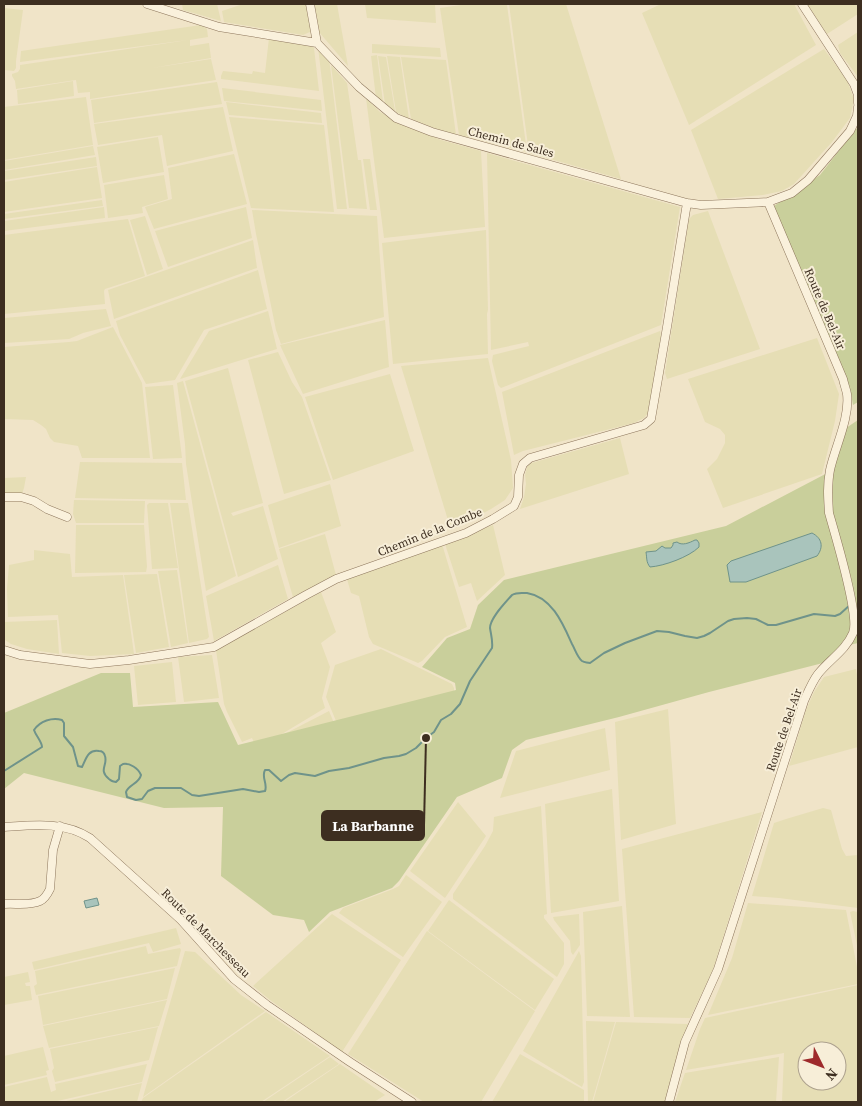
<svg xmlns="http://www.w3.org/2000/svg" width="862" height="1106" viewBox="0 0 862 1106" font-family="'Source Serif 4',serif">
	<rect width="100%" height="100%" fill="#f0e4c8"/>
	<path fill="#e6deb5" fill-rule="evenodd" d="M182 4H217L221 21 183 10Z
		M243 4H307L312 31 303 35 224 22 222 11Z
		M314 4H337L348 66 319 32Z
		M365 4H435L436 23 367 18Z
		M468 4 507 5 527 152 459 135 440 8Z
		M509 4H566L621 179 529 153Z
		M661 4H794L816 45 689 125 642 13Z
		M807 4H858V14L827 34Z
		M4 8 23 10 16 61V68L14 71 4 70Z
		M201 25 207 29 208 37 190 40V46L209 43 211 58 152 68 211 59 216 80 90 99V92L78 93 76 80 16 89 15 81 12 76V74L18 72 20 69V65L188 40 20 62 21 51Z
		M858 32V77L840 53 838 45Z
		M269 38 313 44 314 48 319 91 221 79V76L223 71 252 74 253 71 265 73Z
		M372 44 440 48 441 57 372 53Z
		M318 47 329 58 347 209H337Z
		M824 49 847 80 854 99 850 118 832 142 794 184 782 191 763 195 718 199 691 130Z
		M377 55 383 102 376 98 371 56Z
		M378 56 386 57 395 111 385 104Z
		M387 56 400 57 409 119 396 112Z
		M401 57 446 60 456 135 439 130 411 119Z
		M331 65 347 83 358 160H361L367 209 349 208Z
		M73 81 74 96 18 104 17 90Z
		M217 82 222 104 94 123 91 100Z
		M222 88 321 100 322 111 224 101Z
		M86 97 93 145 4 160V107Z
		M366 98 380 112 395 120 441 140 481 151 485 227 384 238Z
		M226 102 321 113 322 123 229 115Z
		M223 107 233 151 167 166 162 135 98 145 94 124Z
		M229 117 324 125 334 212 251 208Z
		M158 137 164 172 103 183 97 147Z
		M93 146 95 155 4 170V161Z
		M487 153 680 207 661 325 501 388 498 385 492 361 493 355 529 346 528 342 491 350Z
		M234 154 247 204 154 229 145 207 172 199 168 168Z
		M96 157 97 166 4 180V171Z
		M363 159H370L377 210H370Z
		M97 167 102 198 4 212V182Z
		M164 175 168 199 142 207 143 213 108 218 104 185Z
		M102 200 103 206 4 219V214Z
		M104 207 105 218 4 231V221Z
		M246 207 252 238 168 267 155 231Z
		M252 210 333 214 377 216 384 317 281 344 276 330 267 286 256 234Z
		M708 211 760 349 667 379 665 373 689 219 693 215Z
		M145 216 163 269 147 275 130 220Z
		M128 219 145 276 105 289 104 291 105 304 4 314V235Z
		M486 230 488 310 487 314 488 354 393 364 382 243Z
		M253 240 257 268 114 319 108 290Z
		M258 270 267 309 204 330 175 380 146 384 120 335 116 321Z
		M106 309 111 326 83 333 69 339 4 343V318Z
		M268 311 277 349 180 379 209 331Z
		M385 320 389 367 303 394 280 345Z
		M113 327 142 383 150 458H82L78 446 54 442 50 438 46 429 41 425 33 420 4 419V347L69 342 77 341Z
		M660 331 661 336 649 412 644 418 634 423 523 451 514 455 502 392Z
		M817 338 839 394 835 421 822 474 723 508 707 469 717 459 725 443V435L720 429 705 422 688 379Z
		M278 352 292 382 302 397 331 480 284 494 248 360Z
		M488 358 511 460 513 488 505 500 491 509 476 517V519L451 530 401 366Z
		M228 368 263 503 231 513 233 516 263 506 278 559 238 577 185 381Z
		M390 374 414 451 333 480 305 397Z
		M183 381 236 576 206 591 186 464 185 444 177 383Z
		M173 385 182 458 153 459 145 387Z
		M620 438 629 474 520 509 524 497 526 484 525 475 528 464Z
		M80 462 182 463 186 500 75 498Z
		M26 477 24 488 22 494 4 495V478Z
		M330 484 341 526 279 548 268 505Z
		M74 500 145 501 144 523H76L73 514Z
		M149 503H168L178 568 152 569 147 505Z
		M170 503H188L209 637 207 639 189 643Z
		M76 525H144L147 567 146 572 75 573Z
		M493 525 505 575 477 601 471 583 459 587 445 544Z
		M325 534 336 575 293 597 279 549Z
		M442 544 467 627 445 637 422 661 418 663 373 644 369 637 359 596 351 593 347 579Z
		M34 550 70 554 72 577 123 575 134 654 90 656 62 653 58 615 8 617 7 589 9 565 34 560Z
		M278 565 288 599 214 641 206 596Z
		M177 570 188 643 171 647 158 571Z
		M157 574 169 647 136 653 124 575Z
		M321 592 336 632 321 643 330 667 322 698 325 708 267 743 329 711 346 752 257 749 252 738 242 742 227 712 224 704 216 650Z
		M57 620 59 654 27 649 11 644 5 640 4 622Z
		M381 649 452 684 454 688V694L351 757 326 697 335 665Z
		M212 655 219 698 184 702 178 657Z
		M172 662 176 702 138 705 134 666Z
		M856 669 858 680V747L789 766 806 710 814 692 824 677Z
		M668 709 676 824 621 840 615 722Z
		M605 728 610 770 500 798 516 751Z
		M612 789 619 901 551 913 545 804Z
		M458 802 486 836 445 898 410 871Z
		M541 806 547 914 544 915V918L564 943V964L557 977 453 899V894L485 846 493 831 494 817Z
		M823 808 831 810 842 849 846 856 858 855V908L779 898 752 896 774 823 786 819Z
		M762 812 713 970 690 1018 634 1017 622 849Z
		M406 875 442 902 403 957 339 913 343 908 393 889 399 886Z
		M449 900 554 979 535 1010 428 931Z
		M748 903 846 910 858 972V984L708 1015 732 958Z
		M622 906 630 1017 587 1016 583 912Z
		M853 911 858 912V950L850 912Z
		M332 914 401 960 342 1052 270 1000 253 986Z
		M579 914 580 945 573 955 571 952 570 941 554 920 553 917Z
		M176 928 181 944 153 952 149 943 34 970 32 962Z
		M427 931 535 1011 481 1102H424L348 1054Z
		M146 946 148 954 180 948 181 950 177 966 36 995 34 986 37 984 35 971Z
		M185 951 195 952 241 995 265 1011 143 1097Z
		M579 951 581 956 584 1082 582 1087 523 1051Z
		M175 968 167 999 43 1025 38 996Z
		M28 972 30 982 25 983 26 986H30L32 1000 4 1005V977Z
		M858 985V1102H782L784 1053 686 1070 700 1029 705 1018ZM807 1051H837V1081H807Z
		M167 1000 159 1026 49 1048 43 1026Z
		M266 1012 330 1056 261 1102H141L143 1098Z
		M586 1021 615 1022 592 1102H588L586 1024Z
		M616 1022 688 1024 680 1048 667 1102H593Z
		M158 1027 149 1060 55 1082 52 1071 54 1068 50 1049Z
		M43 1047 49 1070 46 1071 47 1075 4 1085V1056Z
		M520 1054 584 1090V1102H492Z
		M330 1057 339 1064 282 1102H263Z
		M779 1057 776 1102H675L685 1073Z
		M147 1064 142 1082 53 1102H4V1087L47 1077 51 1092 56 1090 55 1084Z
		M340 1064 385 1095 374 1102H284Z
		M142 1083 137 1102H62Z"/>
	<path fill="#c9cf9b" d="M858 128V402L853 405 851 394 774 206 820 175 856 129Z
		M858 420V643L840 647 823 663 709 692 619 717 526 740 512 750 502 778 457 797 399 881 392 888 330 912 309 932 304 920 273 915 221 876 223 807 164 808 24 773 4 789V713L101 673H130L133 707 218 702 238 745 456 690 455 683 422 667 447 638 470 629 478 605 504 580 726 526 833 470 846 428Z"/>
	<path fill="#a9c4bc" stroke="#6f938a" d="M812 533C822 538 824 547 817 556L746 582H730L727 565 731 561Z
		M695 540H697L699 543V547C689 557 664 566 650 567 646 562 647 558 646 552L656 551 662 546 665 548H671L673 545V543L677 542C682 546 689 543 695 540Z
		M97 898 99 905 86 908 84 901Z"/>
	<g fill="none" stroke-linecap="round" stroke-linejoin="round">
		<path stroke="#6f938a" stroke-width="2" d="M4 771 42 747C42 742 36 736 34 730 40 721 52 717 62 720L64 723V736L73 747 78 766 82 767C86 759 88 749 99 751 102 751 104 752 105 756 108 765 98 770 109 779 113 782 111 781 116 782L119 779 120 766 123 764C130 763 138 768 141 775 139 784 129 784 126 792L127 797 136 800 142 799 148 791 155 788H181L192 795 199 796 243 789 259 792 265 791C268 784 261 777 265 770H269L281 781 289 775 295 773 315 776 329 771 349 768 384 758 399 756 406 754 416 748 426 738 434 732 441 720 451 714 460 704 470 681 492 648C493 641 491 635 490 628 490 618 505 603 512 595 517 592 521 593 527 593 552 597 563 624 572 644 575 649 577 657 582 661 585 663 586 662 590 663L604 653 625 643 657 631 669 632 685 636 697 638 704 636 710 633 728 621 734 619 747 618 756 619 768 625H776L814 614 835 616 840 614 850 605"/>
		<g stroke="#8d765c" stroke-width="9">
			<path id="minor" d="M147 4 219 27 317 43 359 87 396 118 432 132 687 203 701 205 768 202 792 193 808 180 850 131 857 116 858 107
				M310 4 317 43
				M802 4 854 84 858 95V103
				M4 497H21L34 501 47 509 67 517
				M4 650 20 655 90 664 129 660 214 647 306 595 336 579 466 533 493 519 514 506 518 497 519 475 523 464 530 458 644 425 651 419 667 327 687 203
				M4 827C33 825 64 821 90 838L181 920 234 979 267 1005 350 1062 412 1102
				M4 904C15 903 30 906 40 901 45 899 48 893 50 889L53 850 60 826
				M669 1102 685 1042 718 969 804 701C808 692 812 682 818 674 829 660 846 650 853 633 860 617 835 534 829 513 828 498 827 485 830 470 835 447 850 418 847 394 846 389 844 384 843 379L768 202"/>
		</g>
		<use href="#minor" stroke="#faf1dc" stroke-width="8"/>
	</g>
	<g text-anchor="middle" stroke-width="4" stroke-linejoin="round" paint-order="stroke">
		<g font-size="12" fill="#3d2e20" stroke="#f7eed8">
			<text transform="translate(511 142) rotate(15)" y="4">Chemin de Sales</text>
			<text transform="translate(825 309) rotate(67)" y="4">Route de Bel-Air</text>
			<text transform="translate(430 532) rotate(-22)" y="4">Chemin de la Combe</text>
			<text transform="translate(784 730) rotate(-71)" y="4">Route de Bel-Air</text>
			<text transform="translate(206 933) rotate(45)" y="4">Route de Marchesseau</text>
		</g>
	</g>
	<path fill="none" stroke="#3d2e20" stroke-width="2" d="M426 738L424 826"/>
	<circle fill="#3d2e20" stroke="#f7eed8" stroke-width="2" cx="426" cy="738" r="5"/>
	<rect fill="#3d2e20" stroke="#3d2e20" stroke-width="2" x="322" y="811" width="102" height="29" rx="5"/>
	<g font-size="14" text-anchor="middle" font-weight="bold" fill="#fff">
		<text x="373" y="831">La Barbanne</text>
	</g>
	<rect width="862" height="1106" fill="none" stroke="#3d2e20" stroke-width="10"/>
	<g transform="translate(822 1066) rotate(132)"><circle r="24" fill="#f7eed8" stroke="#ada18e"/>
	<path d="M0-4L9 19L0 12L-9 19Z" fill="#9e2a2b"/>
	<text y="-8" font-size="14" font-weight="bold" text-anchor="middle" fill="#3d2e20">N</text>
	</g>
</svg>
